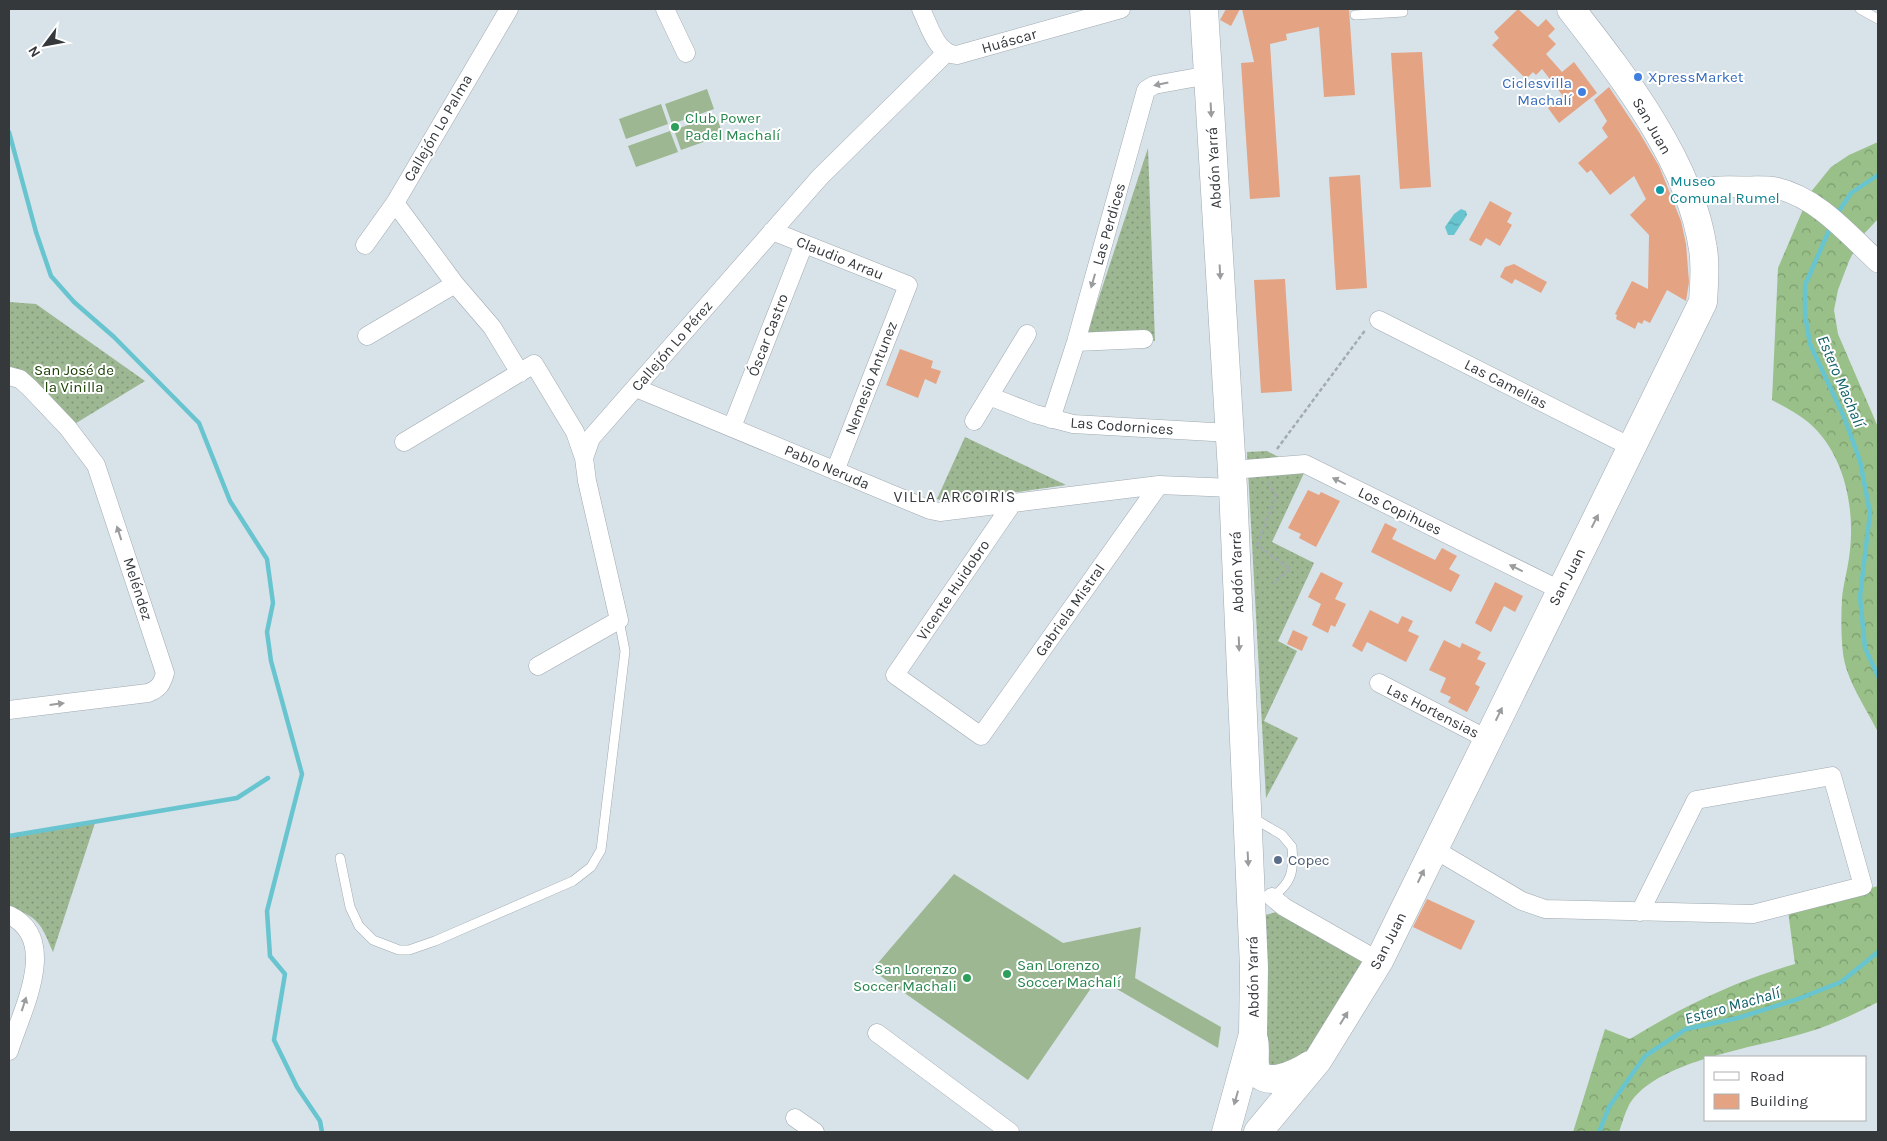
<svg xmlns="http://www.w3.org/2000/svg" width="1887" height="1141" viewBox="0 0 1887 1141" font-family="Karla,sans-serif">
	<defs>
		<pattern id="grass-dots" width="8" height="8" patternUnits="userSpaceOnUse" patternTransform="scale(1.25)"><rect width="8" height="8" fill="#9cb791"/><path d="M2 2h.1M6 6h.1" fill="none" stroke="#809678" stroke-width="1.8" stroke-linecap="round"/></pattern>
		<pattern id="forest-crowns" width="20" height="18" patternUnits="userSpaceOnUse" patternTransform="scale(1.25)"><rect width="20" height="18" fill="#98c088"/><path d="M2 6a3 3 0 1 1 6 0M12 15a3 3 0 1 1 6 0" fill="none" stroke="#7d9d70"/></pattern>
		<pattern id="water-ripples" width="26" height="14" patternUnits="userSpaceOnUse" patternTransform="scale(1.25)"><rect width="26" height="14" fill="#68c5cf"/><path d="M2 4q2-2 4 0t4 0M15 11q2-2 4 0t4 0" fill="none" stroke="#56a1a9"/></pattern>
	</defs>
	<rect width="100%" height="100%" fill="#d8e2e9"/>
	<path fill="url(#grass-dots)" d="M1148 148 1155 341 1084 343Z
		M9 302 36 304 145 381 68 428 9 376Z
		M965 437 1066 485 947 502 937 499Z
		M1267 451 1305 471 1272 542 1314 563 1278 641 1297 651 1264 721 1298 738 1266 798 1247 452Z
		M95 823 53 952C41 924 39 917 9 907V837Z
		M1280 911 1370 959 1307 1059 1271 1073 1258 1027 1262 916Z"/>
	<path fill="url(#forest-crowns)" d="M1878 142V219L1861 237 1849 261 1838 290 1834 310 1838 334 1878 427V732C1866 708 1846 680 1843 653 1841 636 1841 617 1842 599 1843 586 1847 572 1849 558 1856 512 1846 454 1808 422 1797 413 1785 407 1772 400L1778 268 1810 193 1831 167 1849 155Z
		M1878 886V1002C1855 1014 1832 1025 1808 1032 1761 1047 1652 1060 1628 1107 1624 1115 1622 1124 1619 1132H1573L1605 1029 1630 1039C1683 1006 1736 981 1795 964L1788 911Z"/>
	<path fill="#9cb791" d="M707 89 714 109 672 124 665 104Z
		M661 104 668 124 626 139 619 119Z
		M716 115 723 135 681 150 674 130Z
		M670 131 678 152 636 167 628 146Z
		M954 874 1063 943 1141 927 1135 978 1221 1027 1218 1048 1098 978 1028 1080 872 970Z"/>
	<path fill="url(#water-ripples)" d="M1461 209 1466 211 1467 215 1454 235H1448L1445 227 1454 214Z"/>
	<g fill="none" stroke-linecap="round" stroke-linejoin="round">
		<path stroke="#68c5cf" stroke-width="4.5" d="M9 132 36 232 51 276 74 302 114 337 199 423 230 501 267 559 273 603 267 632 271 661 302 774 267 911 270 956 285 974 274 1040 297 1087 320 1121 322 1132
			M1837 214 1851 193 1878 175
			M1831 226 1805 285V315L1810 344 1844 417 1860 461 1870 513 1860 597 1865 648 1878 676
			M9 836 237 798 268 778
			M1599 1132 1609 1107 1645 1056 1686 1029 1738 1018 1798 999 1841 982 1878 952"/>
	</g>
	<path fill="#e4a383" d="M1226 9H1240L1231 26 1220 20Z
		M1242 9H1349L1355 95 1324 97 1319 27 1286 34 1287 40 1270 44 1280 197 1250 199 1241 63 1254 62Z
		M1518 9 1538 27 1546 19 1555 29 1548 36 1556 44 1546 54 1562 72 1574 62 1597 93 1559 123 1548 108 1563 96 1542 69 1536 75 1533 72 1526 79 1492 45 1499 38 1494 32Z
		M1422 52 1431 187 1400 189 1391 53Z
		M1609 87 1639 132 1659 166 1681 221 1686 244 1689 282 1686 301 1667 290 1650 323 1644 320 1642 324 1638 322 1635 329 1616 319 1617 315 1615 314 1632 281 1648 289 1649 235 1630 215 1646 199 1634 176 1610 195 1591 170 1587 173 1578 163 1608 137 1602 128 1607 121 1594 100Z
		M1360 175 1367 288 1336 290 1329 177Z
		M1490 201 1512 213 1507 222 1512 225 1500 246 1486 238 1481 246 1469 240Z
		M1514 264 1547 282 1541 293 1515 279 1512 284 1500 277 1505 267Z
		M1285 279 1292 391 1261 393 1254 280Z
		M900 349 933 361 931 368 941 371 936 384 925 379 918 398 886 385Z
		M1308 490 1319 495 1321 492 1340 501 1316 547 1299 538 1301 534 1288 528Z
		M1385 523 1397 529 1392 539 1435 560 1442 548 1457 556 1449 569 1460 575 1451 592 1371 552Z
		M1321 572 1343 583 1335 599 1346 604 1335 627 1331 625 1328 633 1312 625 1321 604 1308 597Z
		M1495 582 1523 596 1515 612 1504 606 1491 632 1475 623Z
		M1370 610 1398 624 1402 616 1413 621 1408 631 1419 636 1406 662 1367 642 1362 652 1352 646Z
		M1293 630 1308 637 1302 651 1287 644Z
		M1444 640 1460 648 1462 643 1481 652 1477 659 1486 663 1475 684 1480 687 1467 712 1448 702 1451 697 1440 692 1446 678 1429 670Z
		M1427 899 1475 921 1461 950 1413 927Z"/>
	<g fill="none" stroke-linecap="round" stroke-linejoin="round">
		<g stroke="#a1aab1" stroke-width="10">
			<path id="service" d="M1860 9 1878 19
				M1355 15 1403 12
				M1253 818 1282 835 1292 847C1294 872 1292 883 1271 898
				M340 858 350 907 359 926 373 940 399 950H409L435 941 573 881 591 867 601 850 625 651 619 620"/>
		</g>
		<g stroke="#a1aab1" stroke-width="19">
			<path id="minor" d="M665 9 686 53
				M921 9C929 25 936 54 957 55L1121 9
				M395 203 455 284 492 327 520 373
				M772 231 908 285 835 471
				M365 245 395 203 509 9
				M1379 320 1633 448
				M367 336 455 284
				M1076 342 1144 339
				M9 376 20 379 30 388 68 428 96 465 165 673C162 684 159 689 148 693L9 710
				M636 388 930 510 940 512 1159 485 1233 488
				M989 396 1035 414 1073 424 1230 433
				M1051 419 1076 342 1146 90 1154 85 1209 75
				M974 421 1027 334
				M732 427 804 244
				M404 442 534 364 575 432 584 458
				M1232 470 1305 464 1560 590
				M1012 504 895 675 981 736 1159 485
				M538 666 619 620 587 481 584 458 591 438 820 177 947 52
				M1379 683 1487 739
				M1434 849 1522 901 1545 909 1753 914 1863 886 1832 776 1696 800 1640 912
				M1272 897 1284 907 1379 961
				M9 915C61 939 21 1012 9 1051
				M877 1033 1010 1132
				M795 1118 815 1132"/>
		</g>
		<g stroke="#a1aab1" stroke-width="22">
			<path id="tertiary" d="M1690 196C1709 186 1720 186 1742 187 1753 187 1765 186 1776 188 1817 197 1849 235 1878 262"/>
		</g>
		<g stroke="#a1aab1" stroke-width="29">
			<path id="primary" d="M1204 9 1233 488 1254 968 1253 1034 1226 1132
				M1254 1040C1256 1049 1254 1057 1255 1065 1260 1092 1298 1073 1310 1065
				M1258 1132 1318 1060 1379 961 1703 302C1704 285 1706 267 1703 249 1691 163 1623 76 1571 9"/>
		</g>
		<path stroke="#a3abb0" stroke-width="2.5" stroke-dasharray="4 2.5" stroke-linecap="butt" d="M1277 449 1366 329
			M1268 482 1276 496 1257 545 1290 569 1273 584"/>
		<use href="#service" stroke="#fff" stroke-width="9"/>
		<use href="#minor" stroke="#fff" stroke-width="18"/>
		<use href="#tertiary" stroke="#fff" stroke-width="21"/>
		<use href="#primary" stroke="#fff" stroke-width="28"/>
	</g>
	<defs><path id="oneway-solid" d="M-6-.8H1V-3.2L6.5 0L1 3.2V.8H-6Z" transform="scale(1.25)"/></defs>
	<g fill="#9a9c9e">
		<use href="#oneway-solid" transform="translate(1161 84) rotate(168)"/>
		<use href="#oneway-solid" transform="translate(1211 110) rotate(87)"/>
		<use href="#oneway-solid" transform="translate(1220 272) rotate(87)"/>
		<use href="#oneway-solid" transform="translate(1093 281) rotate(106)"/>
		<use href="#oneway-solid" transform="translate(1339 481) rotate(-154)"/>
		<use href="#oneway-solid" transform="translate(1595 521) rotate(-63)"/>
		<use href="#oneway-solid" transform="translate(119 533) rotate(-108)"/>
		<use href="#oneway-solid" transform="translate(1516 568) rotate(-154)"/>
		<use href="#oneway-solid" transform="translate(1239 644) rotate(88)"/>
		<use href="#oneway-solid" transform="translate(57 704) rotate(-7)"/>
		<use href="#oneway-solid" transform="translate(1499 714) rotate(-64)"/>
		<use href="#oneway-solid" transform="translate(1248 859) rotate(87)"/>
		<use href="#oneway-solid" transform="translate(1421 876) rotate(-64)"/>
		<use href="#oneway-solid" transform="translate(24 1004) rotate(-72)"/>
		<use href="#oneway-solid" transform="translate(1344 1018) rotate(-58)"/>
		<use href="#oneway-solid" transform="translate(1236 1098) rotate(106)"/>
	</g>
	<g fill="#3f7fe0" stroke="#fff" stroke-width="2">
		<circle cx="1638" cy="77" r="5"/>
		<circle cx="1582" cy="92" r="5"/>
	</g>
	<g fill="#2e9e5b" stroke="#fff" stroke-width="2">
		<circle cx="675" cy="127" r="5"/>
		<circle cx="1007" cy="974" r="5"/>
		<circle cx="967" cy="978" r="5"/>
	</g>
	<circle fill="#0f9aa8" stroke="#fff" stroke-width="2" cx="1660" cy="190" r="5"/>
	<circle fill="#5c6f8a" stroke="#fff" stroke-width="2" cx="1278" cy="860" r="5"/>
	<g text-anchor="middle" stroke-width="4" stroke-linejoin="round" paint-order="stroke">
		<g font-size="15" fill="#35393c" stroke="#fff">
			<text transform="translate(1009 41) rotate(-16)" y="5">Huáscar</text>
			<text transform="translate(1652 126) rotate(60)" y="5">San Juan</text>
			<text transform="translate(438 128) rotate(-60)" y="5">Callejón Lo Palma</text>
			<text transform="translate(1214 168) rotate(-93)" y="5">Abdón Yarrá</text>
			<text transform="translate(1109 224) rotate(-74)" y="5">Las Perdices</text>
			<text transform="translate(840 258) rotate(22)" y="5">Claudio Arrau</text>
			<text transform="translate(768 335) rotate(-69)" y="5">Óscar Castro</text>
			<text transform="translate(672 346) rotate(-49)" y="5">Callejón Lo Pérez</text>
			<text transform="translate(871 378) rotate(-69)" y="5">Nemesio Antunez</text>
			<text transform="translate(1506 384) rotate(27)" y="5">Las Camelias</text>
			<text transform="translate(1122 426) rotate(4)" y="5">Las Codornices</text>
			<text transform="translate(827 467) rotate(23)" y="5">Pablo Neruda</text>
			<text transform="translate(1400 511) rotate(26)" y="5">Los Copihues</text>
			<text transform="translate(1237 572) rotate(-92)" y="5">Abdón Yarrá</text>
			<text transform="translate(1567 577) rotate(-63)" y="5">San Juan</text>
			<text transform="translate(138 589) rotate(72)" y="5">Meléndez</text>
			<text transform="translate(953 590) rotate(-56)" y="5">Vicente Huidobro</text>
			<text transform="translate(1070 610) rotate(-55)" y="5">Gabriela Mistral</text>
			<text transform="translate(1433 711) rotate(27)" y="5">Las Hortensias</text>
			<text transform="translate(1388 941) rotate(-63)" y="5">San Juan</text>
			<text transform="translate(1253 977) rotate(-91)" y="5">Abdón Yarrá</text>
		</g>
		<g font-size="15" fill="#366cbe" stroke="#fff" text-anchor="start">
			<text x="1648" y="82">XpressMarket</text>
			<text x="1572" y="88" text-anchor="end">Ciclesvilla<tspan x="1572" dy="17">Machalí</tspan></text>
		</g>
		<g font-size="15" fill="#27864d" stroke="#fff" text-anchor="start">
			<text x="685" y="123">Club Power<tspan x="685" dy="17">Padel Machalí</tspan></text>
			<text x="1017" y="970">San Lorenzo<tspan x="1017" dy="17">Soccer Machalí</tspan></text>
			<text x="957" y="974" text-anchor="end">San Lorenzo<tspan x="957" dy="17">Soccer Machali</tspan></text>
		</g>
		<g font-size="15" fill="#0d838f" stroke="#fff" text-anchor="start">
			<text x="1670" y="186">Museo<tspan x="1670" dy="17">Comunal Rumel</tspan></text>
		</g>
		<g font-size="15" fill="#1c4105" stroke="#fff">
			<text x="74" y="375">San José de<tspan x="74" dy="17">la Vinilla</tspan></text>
		</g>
		<g font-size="15" fill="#4e5e75" stroke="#fff" text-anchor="start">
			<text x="1288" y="865">Copec</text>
		</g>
		<g font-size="16" font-style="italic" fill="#105f67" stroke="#fff">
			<text transform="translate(1842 381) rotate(67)" y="6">Estero Machalí</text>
			<text transform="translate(1732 1005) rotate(-16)" y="6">Estero Machalí</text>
		</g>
		<g font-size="16" letter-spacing="1" fill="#35393c" stroke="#fff">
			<text x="955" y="502">VILLA ARCOIRIS</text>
		</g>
	</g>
	<rect width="1887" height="1141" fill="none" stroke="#35393c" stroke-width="20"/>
	<rect x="1704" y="1056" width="162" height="65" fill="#ffffff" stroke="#aeb0b1"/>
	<rect x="1714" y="1072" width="25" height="8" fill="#ffffff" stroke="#aeb0b1"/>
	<text x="1750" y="1081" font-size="15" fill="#35393c">Road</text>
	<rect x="1714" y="1094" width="25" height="15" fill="#e4a383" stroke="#aeb0b1"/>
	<text x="1750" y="1106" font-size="15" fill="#35393c">Building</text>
	<g transform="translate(45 45) rotate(238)" stroke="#ffffff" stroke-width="4" paint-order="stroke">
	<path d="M0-4L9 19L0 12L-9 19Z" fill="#35393c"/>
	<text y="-8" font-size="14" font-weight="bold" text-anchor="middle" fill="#35393c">N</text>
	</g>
</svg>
